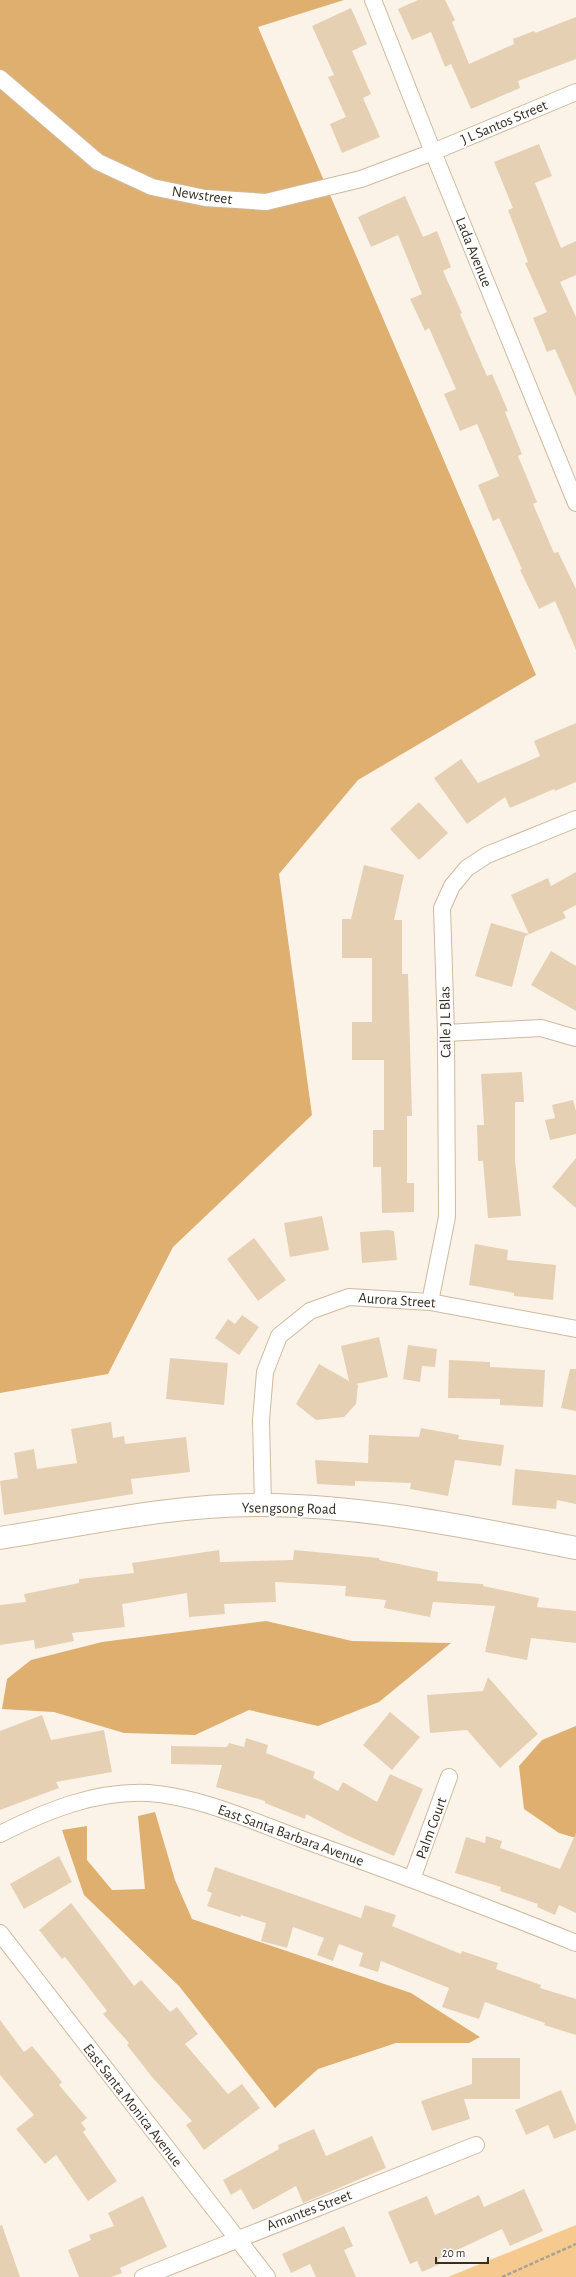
<svg xmlns="http://www.w3.org/2000/svg" width="576" height="2277" viewBox="0 0 576 2277" font-family="'Alegreya Sans',sans-serif">
	<rect width="100%" height="100%" fill="#fcf3e8"/>
	<path fill="#f6ca8f" d="M576 2225V2277H448Z"/>
	<path fill="#deaf6e" d="M0 0H344L258 27 536 675 358 780 279 874 312 1115 173 1247 108 1374 0 1393Z
		M266 1621 352 1641 451 1643 379 1702 318 1726 249 1710 195 1735 124 1733 54 1712 2 1709 7 1679 31 1660 102 1642Z
		M576 1726V1838L559 1833 524 1809 519 1766 542 1740Z
		M155 1812 175 1880 192 1919 411 1993 480 2037 469 2043H396L318 2069 275 2108 179 1986 84 1895 62 1830 87 1826V1860L112 1890 145 1889 138 1816Z"/>
	<path fill="#e5d0b4" d="M418 0H445L455 20 452 22 469 64 514 44 513 39 534 31 535 33 576 17V59L518 81 520 88 471 109 451 64 445 67 431 32 412 40 398 9Z
		M351 8 367 44 352 51 371 94 363 98 380 137 342 153 330 124 346 117 328 77 334 75 312 26Z
		M539 144 552 176 535 183 561 248 576 241V275L560 282 576 317V397L555 349 547 352 533 318 547 312 525 263 528 262 508 210 513 208 494 162Z
		M405 196 423 237 437 231 451 267 443 271 462 313 460 314 487 376 492 374 508 411 505 412 522 454 518 456 537 502 533 504 554 553 558 552 576 589V650L555 601 539 609 520 570 522 569 499 518 493 521 478 485 499 476 477 424 460 431 444 394 456 389 429 328 425 331 410 299 422 294 398 235 371 247 358 217Z
		M576 723V782L555 791 554 789 510 808 505 797 467 824 434 778 461 759 478 783 540 756 534 741Z
		M419 802 448 833 419 860 390 829Z
		M364 865 404 875 394 920H402V974H408L412 1116H407V1183H414V1212L382 1213 381 1167H373V1130H384V1060H352V1022H372V958H342V919H351Z
		M576 872V905L563 912 566 918 525 936 512 987 475 976 491 923 529 934 511 895 548 878 551 886Z
		M551 951 576 966V1011L531 985Z
		M522 1072 524 1102H515V1160L521 1216 488 1218 483 1161H478L477 1125H484L481 1074Z
		M573 1100 576 1111V1134L550 1140 545 1120 555 1118 552 1105Z
		M576 1158V1208L552 1187Z
		M322 1216 329 1250 290 1257 284 1223Z
		M388 1230 394 1231 397 1260 362 1263 360 1232Z
		M254 1238 286 1280 258 1301 227 1259Z
		M475 1244 508 1250 507 1260 556 1265 553 1300 514 1296V1293L469 1285Z
		M242 1315 259 1327 239 1355 215 1338 228 1319 235 1324Z
		M379 1337 388 1377 356 1384 358 1385 356 1404 344 1417 316 1420 296 1404 319 1364 349 1381 341 1346Z
		M408 1345 437 1349 435 1367 422 1366 420 1382 403 1379Z
		M170 1358 228 1363 224 1405 166 1399Z
		M449 1360 490 1362V1367L545 1370 543 1407 500 1405V1399L448 1398Z
		M570 1369H576V1411L561 1408Z
		M111 1422 113 1438 124 1436 125 1444 186 1437 190 1472 131 1479 133 1494 4 1515 0 1481 18 1478 14 1453 34 1449 37 1469 77 1463 71 1429Z
		M421 1428 459 1435 458 1439 504 1445 501 1466 455 1460 448 1496 410 1489 411 1483 355 1481V1486L317 1484 315 1460 368 1463 369 1435 419 1437Z
		M515 1469 576 1475V1504L557 1500 556 1509 512 1505Z
		M219 1550 220 1562 293 1560 294 1550 379 1558V1560L438 1572 437 1581 483 1584V1586L539 1598 537 1607 576 1611V1643L531 1638 527 1660 485 1652 495 1606 433 1602 430 1617 384 1608 386 1600 345 1596 346 1586 275 1582 276 1602 224 1604 225 1614 189 1617 187 1593 122 1604 125 1627 72 1633 74 1641 35 1649 34 1640 0 1645V1605L26 1602 24 1594 79 1583V1579L134 1573 132 1563Z
		M488 1677 538 1734 500 1768 467 1730 430 1733 427 1695 483 1691Z
		M390 1712 420 1737 392 1770 363 1745Z
		M42 1715 51 1740 104 1730 112 1772 56 1782 59 1788 0 1810V1731Z
		M246 1738 268 1745 266 1753 315 1772 313 1778 338 1791 343 1782 377 1802 390 1774 423 1789 394 1856 346 1835 306 1814 305 1819 265 1803V1801L216 1787 222 1765 171 1764V1746L227 1747 229 1743 244 1747Z
		M576 1833V1913L559 1905 555 1915 537 1907 538 1904 500 1891 501 1887 455 1873 466 1837 485 1843 486 1836 502 1841 500 1848 560 1869Z
		M59 1856 72 1882 24 1909 10 1884Z
		M215 1867 361 1918 365 1905 396 1915 392 1926 461 1954 462 1951 498 1963 496 1969 541 1985 540 1988 576 1999V2035L544 2025 545 2023 485 2002 479 2019 442 2007 449 1988 381 1961 378 1972 359 1966 363 1953 339 1944 333 1961 317 1955 324 1938 293 1927 287 1948 261 1941 266 1923 241 1915 240 1917 207 1906 212 1893 207 1891Z
		M71 1903 134 1986 141 1980 170 2012 177 2007 198 2034 185 2044 228 2094 242 2084 260 2108 204 2150 186 2125 192 2121 152 2077 127 2045 129 2043 103 2014 107 2011 65 1957 62 1959 39 1930Z
		M0 2020 24 2052 32 2046 62 2082 59 2085 87 2118 81 2123 86 2129 83 2132 117 2181 88 2201 56 2155 45 2164 16 2129 34 2115 0 2075Z
		M472 2058H520V2099H464L470 2119 432 2131 421 2101 472 2084Z
		M561 2090 576 2125V2130L554 2139 548 2125 526 2135 515 2110Z
		M314 2129 326 2156 372 2136 386 2168 303 2203 296 2186 253 2210 241 2189 231 2195 223 2180 279 2149 278 2145Z
		M524 2189 543 2231 510 2246 502 2229 438 2259 440 2264 422 2272 417 2261 410 2264 388 2212 427 2196 435 2215 479 2195 484 2207Z
		M143 2196 167 2247 120 2268 122 2273 111 2277H79L68 2250 91 2240 89 2235 114 2226 108 2213Z
		M2 2225 20 2277H0V2226Z
		M344 2226 353 2246 344 2250 356 2277H316L310 2264 291 2273 282 2254Z"/>
	<g fill="none" stroke-linecap="round" stroke-linejoin="round">
		<g stroke="#cfba9f" stroke-width="18">
			<path id="minor" d="M373 0 433 152 576 503
				M0 78 98 162 152 187 205 198 266 202 361 179 433 152 576 92
				M446 1033 541 1028 576 1038
				M430 1302 447 1217 446 1033 442 908 452 886 467 868 487 855 576 819
				M263 1505 261 1420 265 1372 279 1336 310 1311 349 1297 430 1302 576 1329
				M0 1834C46 1811 96 1790 149 1793 201 1797 252 1821 301 1839 393 1872 485 1906 576 1943
				M412 1879 449 1777
				M0 1933 267 2277
				M143 2277 476 2145"/>
		</g>
		<g stroke="#cfba9f" stroke-width="24">
			<path id="secondary" d="M0 1538C87 1524 176 1504 264 1505 370 1506 473 1528 576 1548"/>
		</g>
		<path stroke="#aaa196" stroke-width="2.5" stroke-dasharray="4 2" stroke-linecap="butt" d="M502 2277 576 2244"/>
		<use href="#minor" stroke="#fff" stroke-width="16"/>
		<use href="#secondary" stroke="#fff" stroke-width="22"/>
	</g>
	<g text-anchor="middle" stroke-width="4" stroke-linejoin="round" paint-order="stroke">
		<g font-size="15" fill="#382f24" stroke="#fff">
			<text transform="translate(504 122) rotate(-23)" y="5">J L Santos Street</text>
			<text transform="translate(202 195) rotate(8)" y="5">Newstreet</text>
			<text transform="translate(474 252) rotate(68)" y="5">Lada Avenue</text>
			<text transform="translate(445 1022) rotate(-91)" y="5">Calle J L Blas</text>
			<text transform="translate(397 1300) rotate(4)" y="5">Aurora Street</text>
			<text transform="translate(289 1508) rotate(1)" y="5">Ysengsong Road</text>
			<text transform="translate(431 1828) rotate(-70)" y="5">Palm Court</text>
			<text transform="translate(291 1835) rotate(20)" y="5">East Santa Barbara Avenue</text>
			<text transform="translate(133 2105) rotate(52)" y="5">East Santa Monica Avenue</text>
			<text transform="translate(309 2210) rotate(-21)" y="5">Amantes Street</text>
		</g>
	</g>
	<path d="M436 2257v6h52v-6" fill="none" stroke="#382f24" stroke-width="2"/>
	<text x="442" y="2257" font-size="12" fill="#382f24" stroke="#ffffff" stroke-width="3" paint-order="stroke">20 m</text>
</svg>
